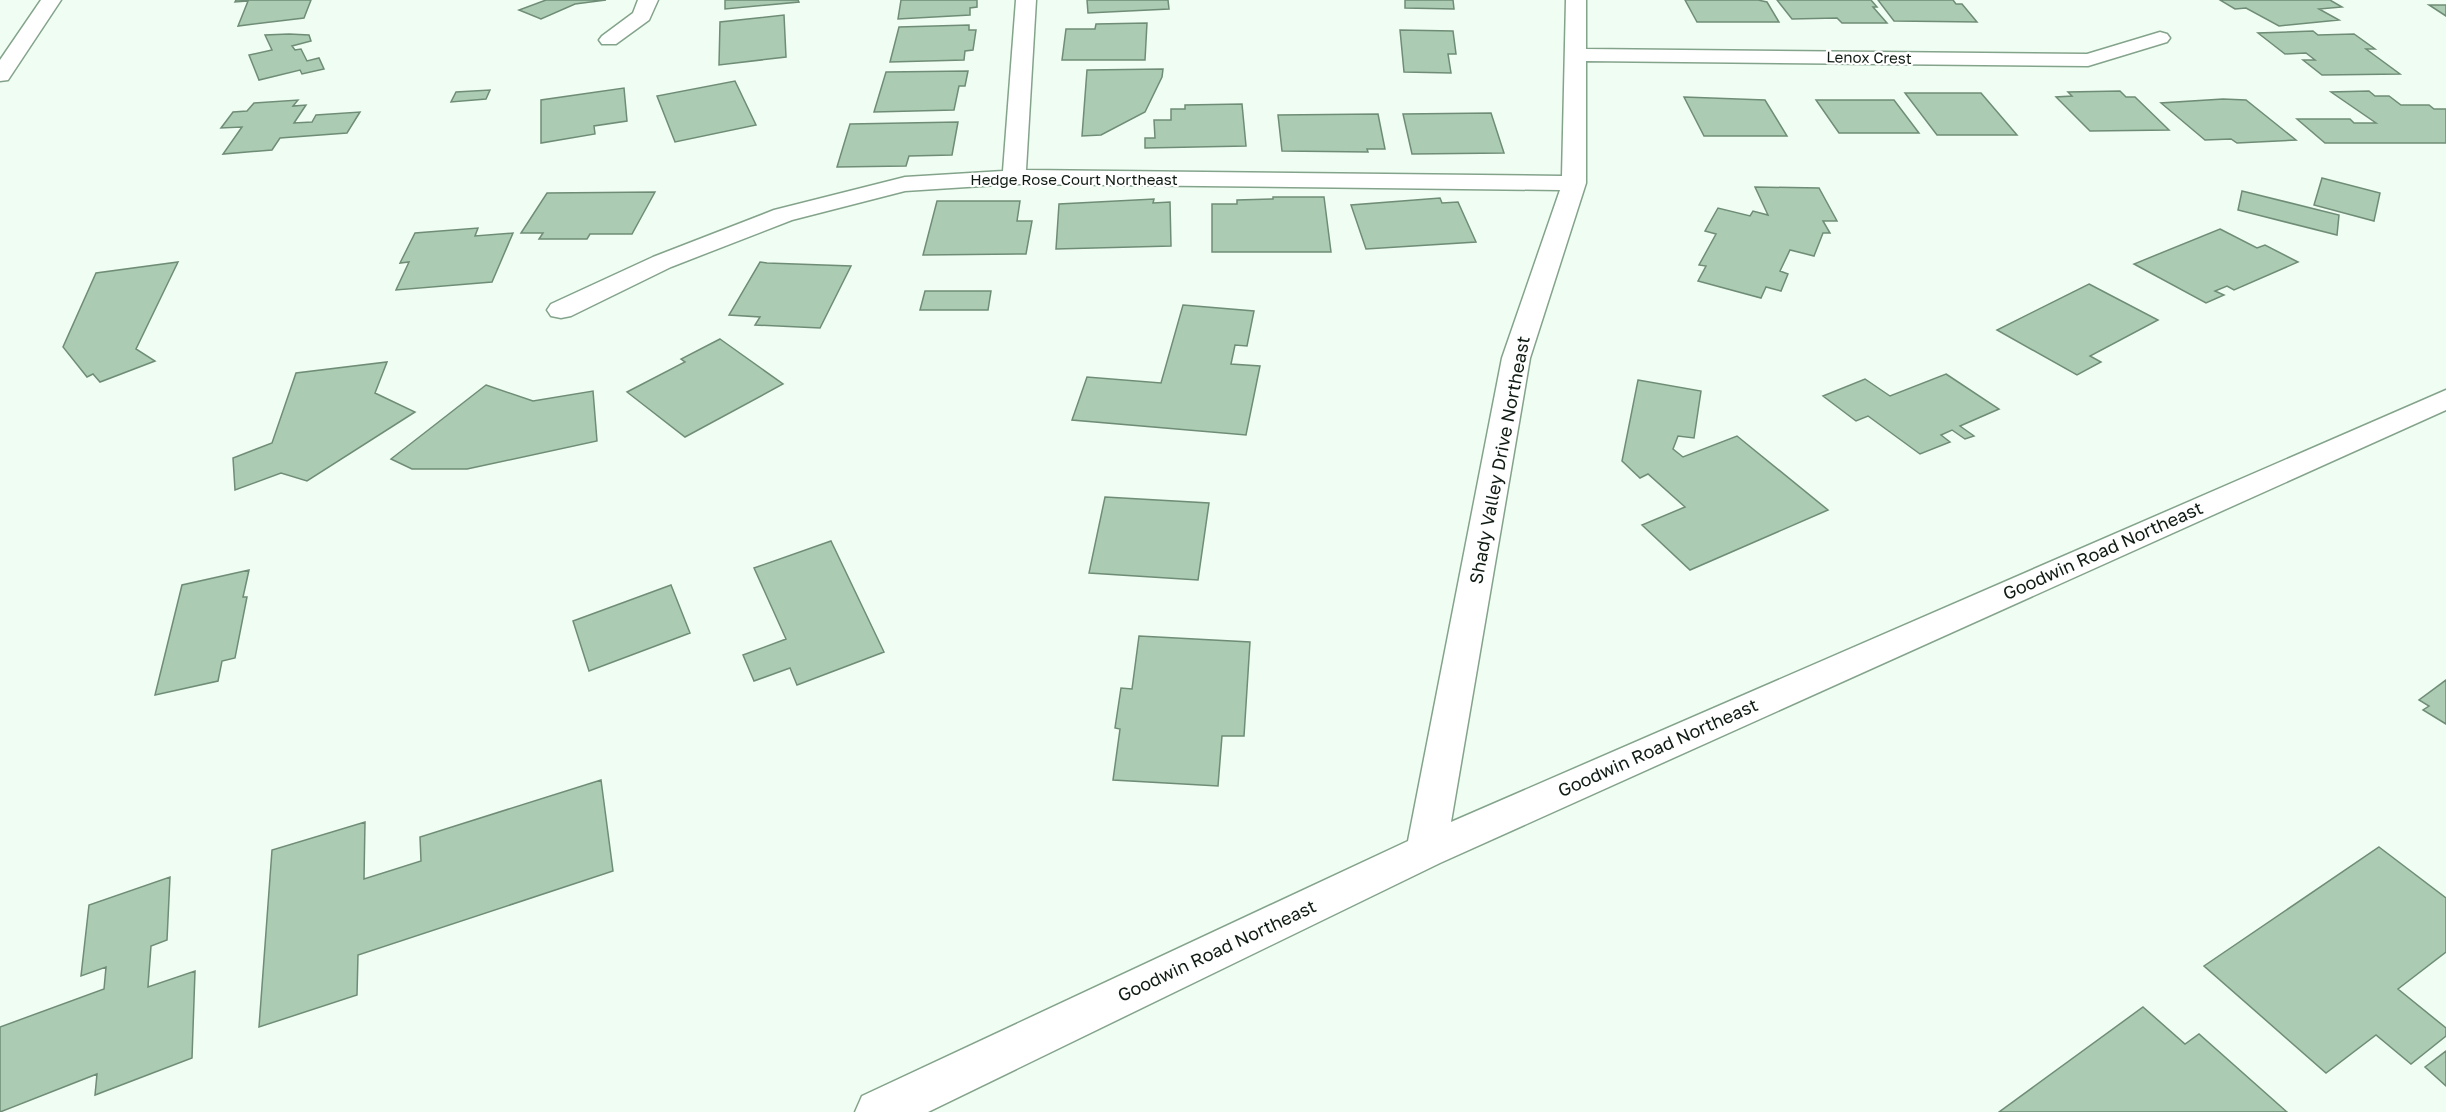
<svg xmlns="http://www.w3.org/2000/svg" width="2446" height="1112" viewBox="0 0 2446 1112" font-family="'Golos Text',sans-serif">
	<rect width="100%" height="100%" fill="#f0fdf3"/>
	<path fill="#abcbb2" stroke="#6f8d76" stroke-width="1.5" d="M236 0H311L304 18 238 26 248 1 235 2Z
		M546 0H606L575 4 541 19 519 10Z
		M725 0H798L799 2 725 9Z
		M901 0H977V7L970 8V15L898 19Z
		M1087 0H1168L1169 9 1088 13Z
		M1405 0H1453L1454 9 1405 8Z
		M1685 0H1758L1767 2 1779 22H1697Z
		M1777 0H1871L1877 7H1873L1887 23H1842L1837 18 1792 19Z
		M1878 0H1953L1956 4H1962L1977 22 1894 21Z
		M2220 0H2330L2342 7 2319 9 2339 20 2279 26 2246 8 2235 9Z
		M2429 5H2446V16Z
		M784 15 786 57 719 65 720 22Z
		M1147 23 1145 60H1062L1066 29H1095L1096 24Z
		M969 25V30H976L973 50 965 51 964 60 890 62 899 27Z
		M1400 30 1453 31 1456 54H1448L1451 73 1404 72Z
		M2313 31 2318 35 2354 34 2375 49H2366L2400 74 2322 75 2303 60H2315L2306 53 2285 54 2258 33Z
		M289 34 309 35 311 41 292 46 295 50 301 49 307 61 319 58 324 69 302 74 300 70 259 80 249 55 272 50 265 35Z
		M1163 69 1162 77 1145 112 1101 135 1082 136 1087 70Z
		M968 71 965 86H959L954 110 874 112 886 72Z
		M735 81 756 125 675 142 657 96Z
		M624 88 627 121 594 126 595 134 541 143V100Z
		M490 90 486 99 451 102 456 92Z
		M2120 91 2126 97H2135L2169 130 2090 131 2056 97 2072 96 2068 92Z
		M2369 91 2375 96H2389L2401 105H2429L2434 109H2446V143H2325L2297 119H2350L2354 123H2376L2331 92Z
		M1905 93H1981L2017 135H1937Z
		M1684 97 1765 100 1787 136H1704Z
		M2223 99 2246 100 2296 140 2237 143 2231 139 2205 140 2161 103Z
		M298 100 293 106 306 105 294 123 312 122 316 115 360 112 347 133 280 138 272 150 223 154 242 127 221 128 233 112 247 111 254 103Z
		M1816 100H1894L1919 133H1839Z
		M1242 104 1246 146 1145 148V138H1155L1154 120H1171V109H1185V105Z
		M1491 113 1504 153 1412 154 1403 114Z
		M1378 114 1385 149H1367L1368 152 1282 151 1278 115Z
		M958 122 952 155 909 156 906 166 837 167 850 124Z
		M2322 178 2380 193 2374 221 2314 205Z
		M1755 187 1819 188 1837 221H1823L1830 233H1823L1814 256 1790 250 1780 271 1788 274 1781 291 1766 287 1761 298 1698 281 1706 266 1699 265 1716 234 1705 231 1718 208 1750 216 1753 211 1768 215Z
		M2242 191 2339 215 2337 235 2238 210Z
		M655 192 632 234H590L587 239H539L543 233H521L547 193Z
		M1273 197H1324L1331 252H1212V204H1237V200L1273 199Z
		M1440 198 1442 203 1458 202 1476 242 1366 249 1351 205Z
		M1154 199 1153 203 1170 202 1171 246 1056 249 1059 204Z
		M937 201H1020L1017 221H1032L1026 254 923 255Z
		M478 228 475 236 513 233 492 282 396 290 409 262 400 263 415 233Z
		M2220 229 2257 248 2265 245 2298 262 2234 290 2227 286 2215 291 2224 295 2206 303 2134 264Z
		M178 262 136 349 155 361 100 382 93 374 87 377 63 347 96 273Z
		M760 262 767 263 851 266 820 328 755 325 760 317 729 315Z
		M2089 284 2158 320 2090 356 2101 362 2077 375 1997 330Z
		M925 291H991L988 310H920Z
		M1183 305 1254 311 1247 346 1235 345 1231 364 1260 366 1246 435 1072 420 1087 377 1161 383Z
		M720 339 783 384 685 437 627 392 685 362 681 359Z
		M387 362 375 393 415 412 307 481 281 473 235 490 233 458 272 443 296 373Z
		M1946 374 1999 409 1960 426 1974 436 1965 439 1952 430 1941 435 1950 442 1920 454 1868 416 1856 421 1823 396 1865 379 1890 396Z
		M1638 380 1701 391 1694 438 1678 436 1673 449 1683 457 1737 436 1828 510 1690 570 1642 525 1685 507 1648 474 1640 478 1622 461Z
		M486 385 533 401 593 391 597 441 467 469H412L391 459Z
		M1105 497 1209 503 1198 580 1089 573Z
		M831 541 884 652 797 685 790 668 754 681 743 655 786 639 754 568Z
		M249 570 243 597H247L235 658 222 661 218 681 155 695 182 585Z
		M671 585 690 633 589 671 573 621Z
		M1139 636 1250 642 1244 736H1222L1218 786 1113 780 1120 729 1115 728 1121 688 1132 689Z
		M2446 680V724L2423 710 2429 706 2419 700Z
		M601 780 613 871 358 955 357 995 259 1027 272 850 365 822 364 879 421 861 420 837Z
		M2379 847 2446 898V952L2398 989 2446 1028V1036L2411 1064 2376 1035 2326 1073 2204 966Z
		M170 877 167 940 151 946 148 987 195 971 192 1058 95 1095 97 1074 0 1112V1027L104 989 106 967 81 976 89 905Z
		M2143 1007 2185 1044 2199 1034 2287 1112H1999Z
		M2446 1051V1086L2425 1067Z"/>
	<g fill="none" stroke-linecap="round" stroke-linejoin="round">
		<g stroke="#84a38b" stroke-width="3">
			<path id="street" d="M638 0H658L649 20 616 44H602L599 40 602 36 633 13Z
				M1016 0H1036L1026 170 1562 176 1566 0H1586V49L2087 54 2160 32 2167 34 2170 38 2167 42 2088 66 1586 61V183L1530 358 1451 822 2446 390V410L1440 863 928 1112H855L862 1096 1408 841 1502 358 1560 190 1014 184 905 191 792 220 671 267 571 316 561 318 551 316 547 310 551 304 653 257 774 210 905 177 1003 171Z"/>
		</g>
		<g stroke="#84a38b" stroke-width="3">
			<path id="secondary" d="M41 0H61L8 80 0 81V60Z"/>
		</g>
		<use href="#street" fill="#fff" fill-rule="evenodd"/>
		<use href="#secondary" fill="#fff" fill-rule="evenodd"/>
	</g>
	<g text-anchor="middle" stroke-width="4.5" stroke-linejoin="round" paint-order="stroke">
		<g font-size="15" fill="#101c13" stroke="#fff">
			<text transform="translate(1869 58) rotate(1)" y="5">Lenox Crest</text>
			<text x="1074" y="185">Hedge Rose Court Northeast</text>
		</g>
		<g font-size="18" fill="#101c13" stroke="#fff">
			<text transform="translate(1500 460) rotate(-79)" y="6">Shady Valley Drive Northeast</text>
			<text transform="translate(2103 551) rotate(-24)" y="6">Goodwin Road Northeast</text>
			<text transform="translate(1658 748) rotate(-24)" y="6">Goodwin Road Northeast</text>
			<text transform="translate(1217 951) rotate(-25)" y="6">Goodwin Road Northeast</text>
		</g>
	</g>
</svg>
